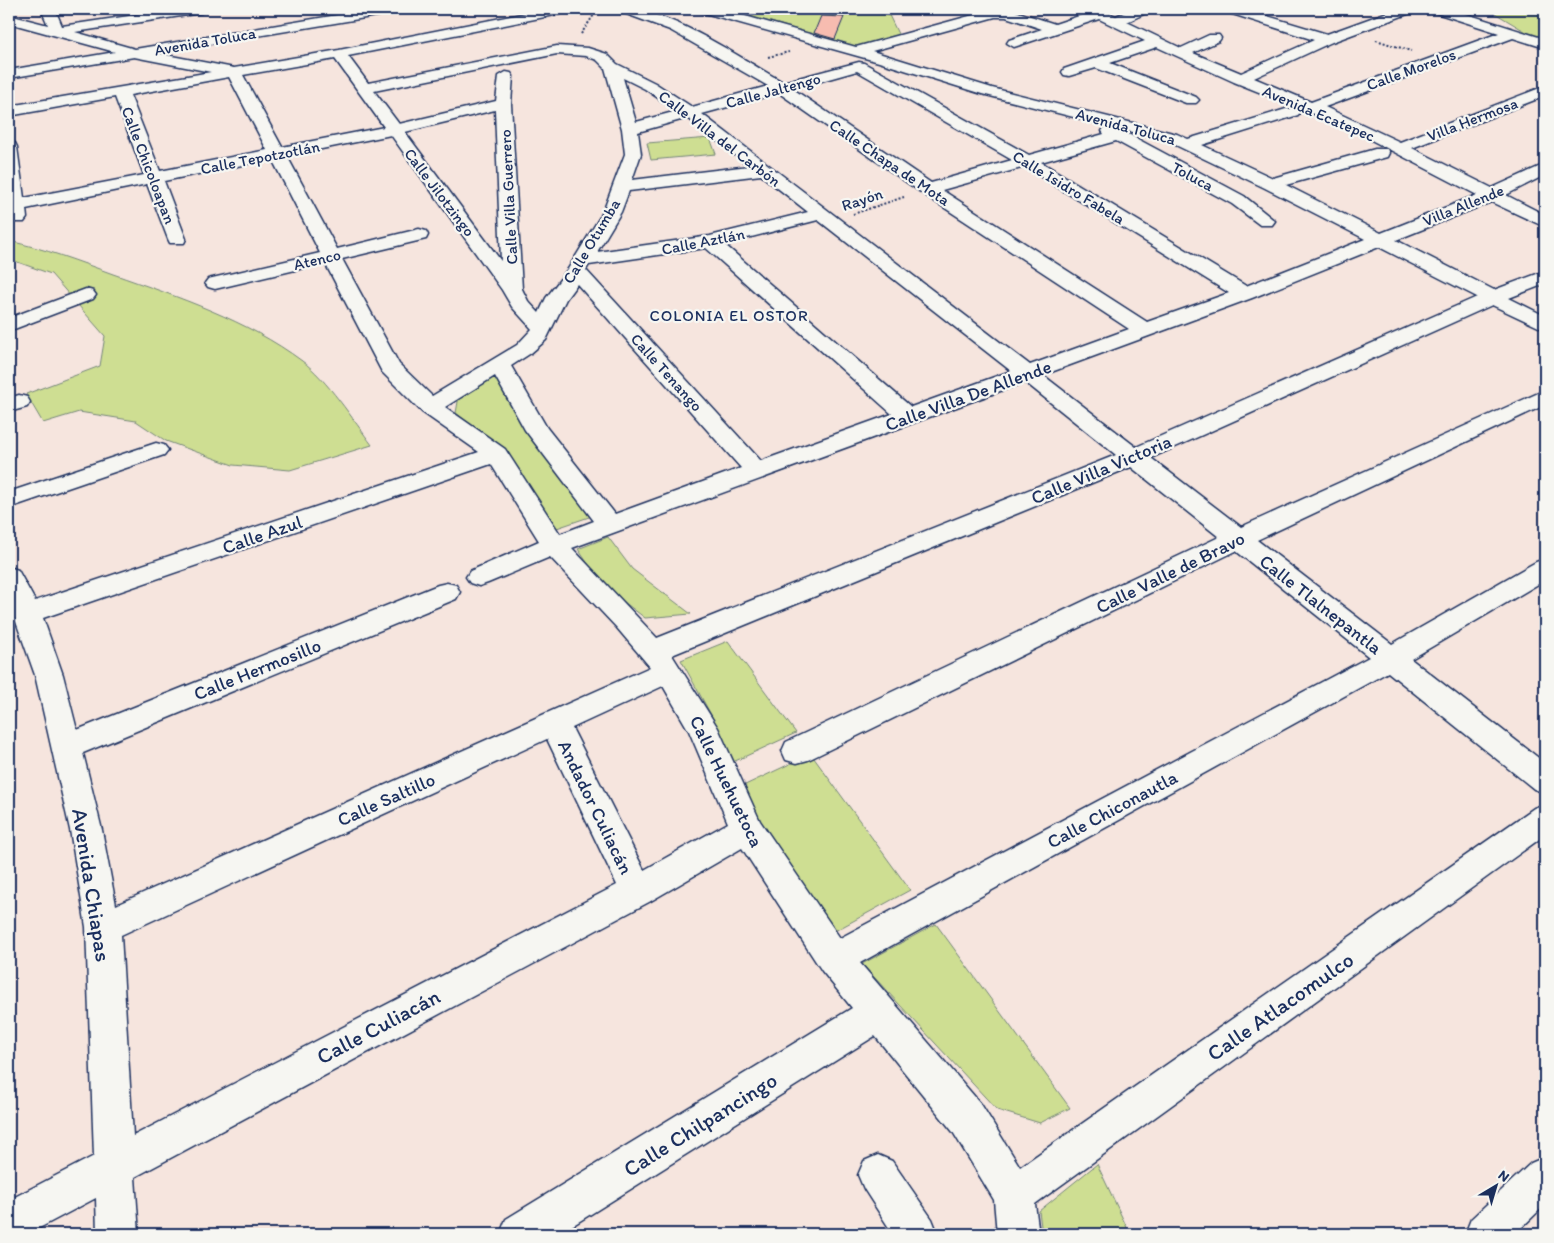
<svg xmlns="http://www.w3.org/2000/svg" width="1554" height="1243" viewBox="0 0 1554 1243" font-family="Itim,sans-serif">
	<rect width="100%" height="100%" fill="#f6e5de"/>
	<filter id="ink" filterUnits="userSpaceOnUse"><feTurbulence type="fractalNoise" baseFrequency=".02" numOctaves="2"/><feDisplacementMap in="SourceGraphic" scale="10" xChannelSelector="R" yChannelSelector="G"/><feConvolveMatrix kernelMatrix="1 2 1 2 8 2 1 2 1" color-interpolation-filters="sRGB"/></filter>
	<g filter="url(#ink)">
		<path fill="#cede92" stroke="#748678" d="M773 9H881L887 11 899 36 862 49 750 16Z
			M1488 9H1545V40L1528 33Z
			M710 138 716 154 651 160 647 143Z
			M9 241C46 249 77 261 113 274 178 297 247 320 302 361 326 378 354 421 372 445L290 470 233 465 166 441 136 421 79 412 43 423 26 394 100 366 105 336 51 274 9 259Z
			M497 374 592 516 554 529 507 453 456 413 459 396Z
			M608 537 632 569 691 614 645 618 603 586 578 549Z
			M728 641 796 733 733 762 716 724 681 660Z
			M811 754 910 890 833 932 768 838 743 786Z
			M936 924 1070 1108 1040 1123 997 1110 862 964Z
			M1097 1164 1130 1234H1042L1039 1211Z"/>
		<path fill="#f7bcb0" stroke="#1b2f5e" d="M821 16 844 17 835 39 814 33Z"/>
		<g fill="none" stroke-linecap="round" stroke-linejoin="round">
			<g stroke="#1b2f5e" stroke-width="3">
				<path id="minor" d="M41 9H55L62 26 176 9H208L201 13 75 32 135 49 373 9H402L395 13 156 53 234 68 339 50 546 9H572L565 13 348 56 368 83 557 46 588 48 607 54 617 64 655 83 692 107 768 86 670 30 621 12 619 9C667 6 741 59 783 82L859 62 864 63 1029 155 1104 134 1102 131 1104 128 1109 126 982 94 879 62 701 12 699 9H720L856 47 995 9 1012 10 1055 24 1088 13 1083 9H1100L1116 16 1133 9H1150L1148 12 1127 22 1181 48 1209 35H1219L1221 38 1219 41 1193 53 1241 73 1314 40 1226 12 1224 9H1244L1327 34 1396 9H1415L1413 12 1332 42 1254 78 1311 102 1499 33 1433 12 1431 9H1451L1545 39V48L1513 38 1325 107 1400 142 1545 86V96L1412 148 1492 188 1545 164V175L1506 195 1545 215V227L1491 202 1396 240 1494 290 1545 271V284L1509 298 1545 316V330L1492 305 1151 458 1241 527 1545 390V405L1257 540 1392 644 1536 562 1545 559V580L1411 659 1545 763V793L1534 789 1388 672 860 963 981 1104 1020 1167 1534 808 1545 804V835L1035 1204 1039 1234H997L994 1200 953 1132 875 1036 559 1234H500L506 1219 852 1008 822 971 742 848 649 902 135 1177 139 1234H97L96 1198 28 1234H9V1200L94 1156 86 927 70 830 35 675 9 602V567L18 570 35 601 479 452 422 412 382 372 325 263 215 289 208 287 205 283 208 279 320 253 272 159 164 181 186 239 184 243H170L168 239 147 184 26 209 27 218 24 222H12L9 217V142L15 143 17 147 24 198 144 175 115 97 9 116V106L211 72 134 57 9 78V70L115 52 9 23V15L48 25ZM995 17H1006L1042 29 1009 40 1007 43 1014 47 1099 19 1145 41 1064 69 1062 72 1064 75 1069 76 1096 68 1186 103H1196L1199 100 1196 97 1110 63 1157 47 1234 82 1348 128 1477 195 1381 233 1286 185 1387 157 1389 153 1387 149H1375L1273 178 1202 145 1298 115 1300 112 1298 109H1286L1188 139 1177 134 992 88 872 51ZM557 54 586 56 597 60 605 68 622 129 625 154 603 212 568 269 546 298 539 313 528 301 522 289 511 104 513 76 511 73 506 72 499 76 496 101 399 124 374 91ZM335 59 384 127 282 147 243 75ZM857 71 1012 160 931 183 793 89ZM229 77 267 150 160 171 130 95ZM623 78 645 89 677 111 636 122ZM779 93 922 193 1129 329 1030 365 702 114ZM495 110 501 261 405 132ZM688 118 749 166 632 180 641 154 638 132ZM1117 128 1165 140 1265 188 1365 239 1246 286 1041 162 1116 141 1232 204 1260 225H1272L1275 221 1244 196ZM391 135 502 290 512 307 532 329 517 345 432 396 399 364 342 259 426 239 428 235 426 231 419 229 337 249 287 156ZM1025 167 1229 293 1147 322 942 190ZM761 175 808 212 710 236 597 252 621 212 629 191ZM818 220 1011 371 911 407 724 244ZM1379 247 1477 297 1136 447 1043 375 1252 298ZM706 248 892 414 761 461 586 270 589 265ZM577 284 741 468 615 514 547 428 511 366 531 353 546 340 566 299ZM495 376 525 430 594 521 560 534 505 449 445 407ZM1025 382 1116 455 657 638 572 548ZM491 464 539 541 470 571 466 577 470 583 479 586 488 583 550 557 617 628 650 667 116 905 102 830 83 753 456 599 460 592 456 585 447 583 438 585 77 730 63 675 43 618ZM1131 467 1219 537 786 742 782 751 786 760 797 763 808 760 1236 551 1369 657 840 938 760 821 718 728 672 655ZM663 686 689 731 728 823 644 870 572 728ZM547 739 617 885 133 1136 121 935Z
					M888 9H910L908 12 888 14Z
					M86 289 93 291 96 295 93 299 9 331V318Z
					M19 395 27 397 30 402 27 407 9 412V398Z
					M156 443 164 445 168 450 164 455 9 508V492Z
					M878 1155 892 1161 932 1219 938 1234H893L864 1189 858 1175 864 1161Z
					M1545 1157V1205L1515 1234H1465L1471 1219 1531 1163Z"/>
			</g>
			<path stroke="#1b2f5e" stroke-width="2" stroke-dasharray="2 2" stroke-linecap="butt" d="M581 34 598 9
				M1376 40 1411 51
				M768 57 789 52
				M853 214 904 197"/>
			<use href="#minor" fill="#f6f6f2" fill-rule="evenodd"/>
		</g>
	</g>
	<g text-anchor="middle" stroke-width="4.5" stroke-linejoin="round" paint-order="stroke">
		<g font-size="16" fill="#1b2f5e" stroke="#f6f6f2">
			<text transform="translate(205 41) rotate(-10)" y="6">Avenida Toluca</text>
			<text transform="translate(1411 69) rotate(-20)" y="6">Calle Morelos</text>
			<text transform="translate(773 90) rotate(-15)" y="6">Calle Jaltengo</text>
			<text transform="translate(1319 113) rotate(23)" y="6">Avenida Ecatepec</text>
			<text transform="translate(1472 119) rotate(-21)" y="6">Villa Hermosa</text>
			<text transform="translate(1126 126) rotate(15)" y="6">Avenida Toluca</text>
			<text transform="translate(720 138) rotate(37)" y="6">Calle Villa del Carbón</text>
			<text transform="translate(260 157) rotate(-11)" y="6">Calle Tepotzotlán</text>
			<text transform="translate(890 162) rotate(34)" y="6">Calle Chapa de Mota</text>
			<text transform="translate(149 165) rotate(69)" y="6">Calle Chicoloapan</text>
			<text transform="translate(1193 176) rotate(28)" y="6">Toluca</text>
			<text transform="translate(1069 187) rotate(31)" y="6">Calle Isidro Fabela</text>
			<text transform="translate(440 192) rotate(53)" y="6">Calle Jilotzingo</text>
			<text transform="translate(508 197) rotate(-93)" y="6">Calle Villa Guerrero</text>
			<text transform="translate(862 199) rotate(-18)" y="6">Rayón</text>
			<text transform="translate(1463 205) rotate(-22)" y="6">Villa Allende</text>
			<text transform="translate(591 241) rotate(-59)" y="6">Calle Otumba</text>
			<text transform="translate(703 241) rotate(-11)" y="6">Calle Aztlán</text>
			<text transform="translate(317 259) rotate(-13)" y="6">Atenco</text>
			<text transform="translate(667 372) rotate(48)" y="6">Calle Tenango</text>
		</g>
		<g font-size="16" letter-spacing="1" fill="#1b2f5e" stroke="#f6f6f2">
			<text x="729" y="321">COLONIA EL OSTOR</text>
		</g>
		<g font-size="19" fill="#1b2f5e" stroke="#f6f6f2">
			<text transform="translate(968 395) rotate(-20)" y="7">Calle Villa De Allende</text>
			<text transform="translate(1101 469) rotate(-23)" y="7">Calle Villa Victoria</text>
			<text transform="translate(262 534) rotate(-19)" y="7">Calle Azul</text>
			<text transform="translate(1170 572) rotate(-26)" y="7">Calle Valle de Bravo</text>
			<text transform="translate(1321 604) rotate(38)" y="7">Calle Tlalnepantla</text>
			<text transform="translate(257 669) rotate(-22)" y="7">Calle Hermosillo</text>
			<text transform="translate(727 781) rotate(64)" y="7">Calle Huehuetoca</text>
			<text transform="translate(386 799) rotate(-24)" y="7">Calle Saltillo</text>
			<text transform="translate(596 807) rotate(64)" y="7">Andador Culiacán</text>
			<text transform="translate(1112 809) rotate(-28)" y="7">Calle Chiconautla</text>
		</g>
		<g font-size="22" fill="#1b2f5e" stroke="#f6f6f2">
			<text transform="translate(92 885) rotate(81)" y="8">Avenida Chiapas</text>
			<text transform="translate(1280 1006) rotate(-35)" y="8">Calle Atlacomulco</text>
			<text transform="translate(378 1026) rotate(-28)" y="8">Calle Culiacán</text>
			<text transform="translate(700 1124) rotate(-32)" y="8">Calle Chilpancingo</text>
		</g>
	</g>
	<rect width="1554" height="1243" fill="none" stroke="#f6f6f2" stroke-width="30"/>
	<rect x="15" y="15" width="1524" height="1213" fill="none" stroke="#1b2f5e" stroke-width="2" filter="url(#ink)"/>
	<g transform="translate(1496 1186) rotate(38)" stroke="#f6f6f2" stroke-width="4" paint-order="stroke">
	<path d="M0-4L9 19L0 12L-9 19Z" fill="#1b2f5e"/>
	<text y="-8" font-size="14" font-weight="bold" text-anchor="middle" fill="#1b2f5e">N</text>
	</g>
</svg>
